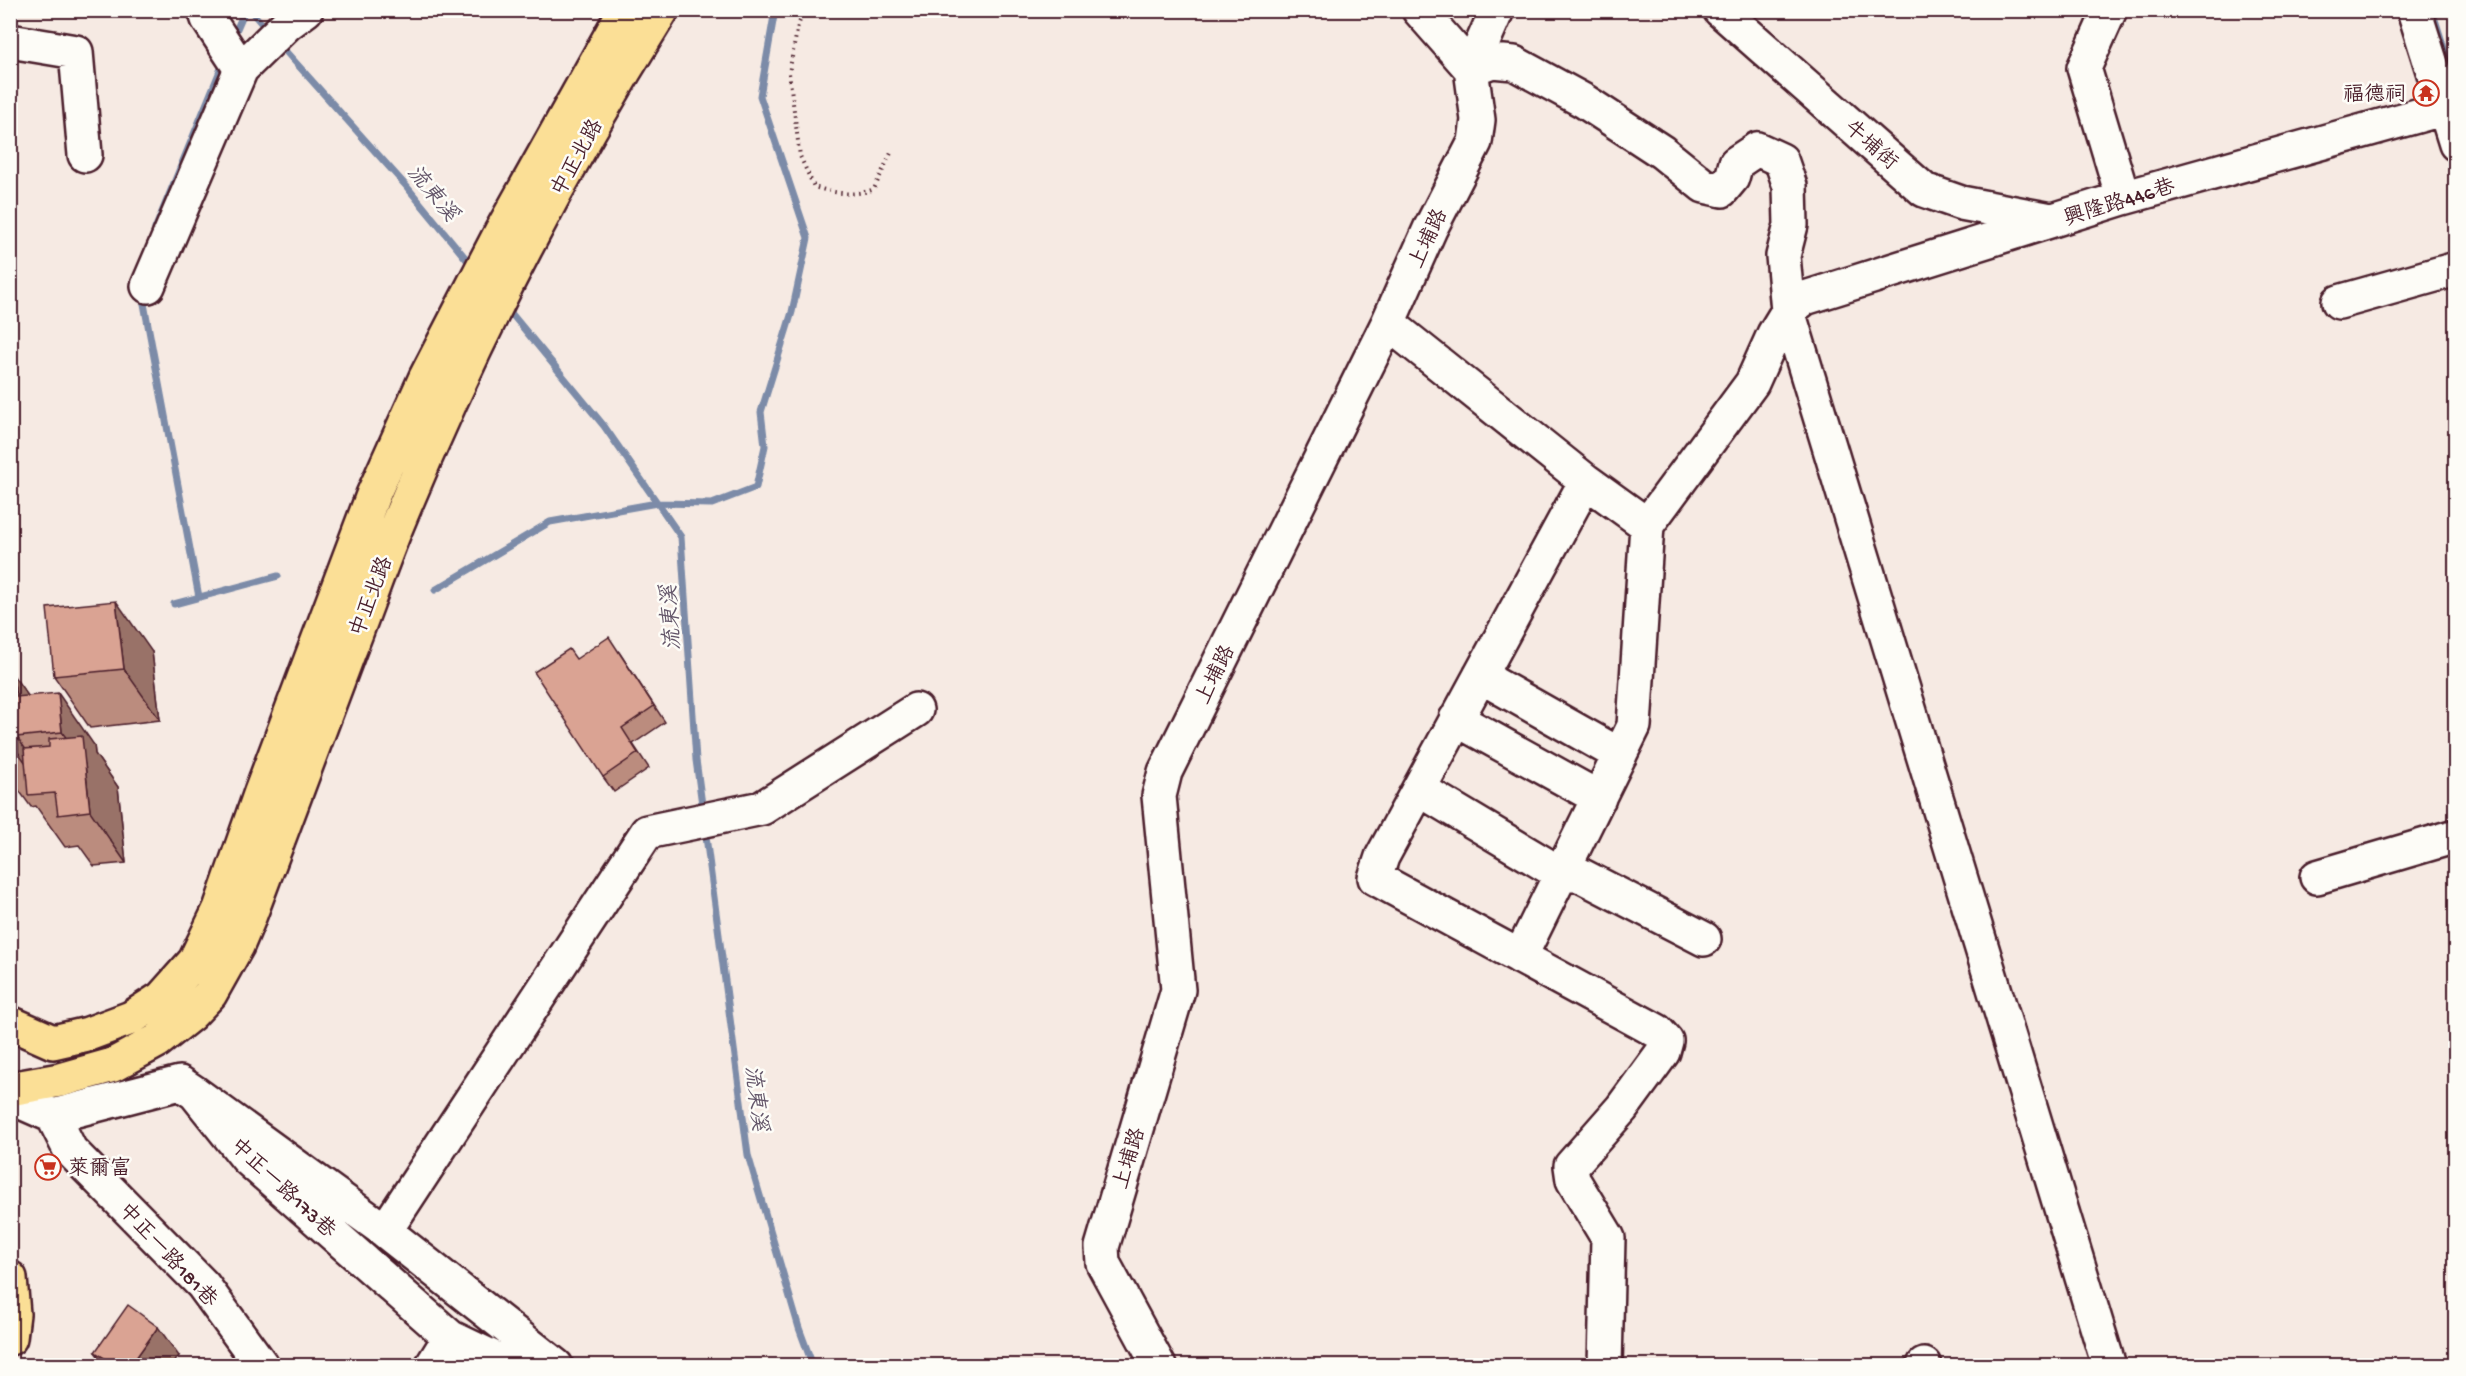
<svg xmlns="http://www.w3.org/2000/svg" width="2466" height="1376" viewBox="0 0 2466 1376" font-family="'Gochi Hand','LXGW WenKai TC',sans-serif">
	<rect width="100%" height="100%" fill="#f6eae3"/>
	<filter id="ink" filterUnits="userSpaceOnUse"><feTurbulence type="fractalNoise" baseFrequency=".0167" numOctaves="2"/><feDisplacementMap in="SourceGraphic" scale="12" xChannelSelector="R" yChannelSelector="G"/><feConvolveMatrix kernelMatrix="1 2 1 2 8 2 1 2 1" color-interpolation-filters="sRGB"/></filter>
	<g filter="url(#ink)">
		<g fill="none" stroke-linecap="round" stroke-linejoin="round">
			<path stroke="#7b8ba8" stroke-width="7" d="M250 10 268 31
				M2432 10 2456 86
				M232 40 245 10
				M279 44 407 187 472 266
				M155 229 224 61
				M142 293 199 597
				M506 307 604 426 681 537 696 760 703 812
				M435 590 550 522 657 503 712 504 756 487 765 446 761 412 792 312 808 238 760 96 775 10
				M174 604 278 576
				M705 829 748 1155 799 1328 813 1366"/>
			<g stroke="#4a1f2b" stroke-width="38">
				<path id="minor" d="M205 10 208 19 241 69
					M1419 10 1471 69 1492 61 1514 63 1584 101 1662 152 1704 186 1722 190 1732 178 1736 163 1757 149 1781 160 1790 186 1791 225 1783 256 1788 311 2109 1366
					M1720 10 1924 190 1961 203 2046 219
					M2110 10 2084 68 2123 198
					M2414 10 2456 144
					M10 41 76 52 85 155
					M148 286 241 69 287 24 306 10
					M2339 302 2456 269
					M1388 323 1586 481 1647 525
					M1586 481 1382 857 1375 878 1657 1031 1666 1041 1663 1052 1622 1108 1571 1166 1573 1180 1608 1238 1605 1366
					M1480 676 1620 755
					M1456 719 1599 798
					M1419 789 1561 874 1580 875 1704 939
					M2317 877 2456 836
					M1520 957 1634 726 1647 525 1752 383 1774 334 1788 311 1805 298 2123 198 2456 105
					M195 1093 385 1231 647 832 762 808 916 710
					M10 1097 53 1116 180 1083 195 1093 247 1158 450 1337 510 1366
					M53 1116 70 1150 203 1285 262 1366
					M385 1231 556 1366
					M432 1366 450 1337
					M1159 1366 1103 1263 1102 1247 1178 990 1159 796 1165 772 1388 323 1430 229 1475 142 1478 120 1471 69 1497 10
					M1924 1366V1365"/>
			</g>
			<g stroke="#4a1f2b" stroke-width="38">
				<path id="major" d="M10 1023 53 1042 88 1034 131 1018 162 998 195 961 220 909 261 792 373 495 426 377 501 232 625 10
					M10 1089 60 1080 113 1065 157 1041 191 1014 210 994 237 946 248 920C282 830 315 741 349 651 366 608 381 563 399 520 472 343 560 172 662 10
					M10 1278 13 1314 10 1338"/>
			</g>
			<path stroke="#4a1f2b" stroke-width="4" stroke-dasharray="1.5 4.5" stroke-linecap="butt" d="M805 10 798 25 789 73 800 156 814 187C834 193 854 197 874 189L891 153"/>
			<use href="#minor" stroke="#fdfcf7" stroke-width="33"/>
			<use href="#major" stroke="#fbdf96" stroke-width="33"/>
		</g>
		<path fill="#bb8c7e" stroke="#4a1f2b" stroke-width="1.5" d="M152 652 160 720 90 728 54 676Z
			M619 652 665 722 633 744 649 768 614 792 603 777 576 659Z
			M10 675 28 696 94 745 95 754 118 787 126 863 94 866 79 845 65 847 36 806 31 807 10 778Z
			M95 1352 179 1356 172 1365H105Z"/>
		<path fill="#997267" stroke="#4a1f2b" stroke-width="1.5" d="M116 601 152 652 160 720 124 669Z
			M13 675 50 726 16 697Z
			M58 693 94 745 95 754 118 787 126 863 90 811 85 764 62 732Z
			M17 737 53 788 47 793 18 752Z
			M158 1327 179 1356 172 1365H131Z"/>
		<path fill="#daa393" stroke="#4a1f2b" stroke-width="1.5" d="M116 601 124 669 54 676 47 608Z
			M609 637 654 706 622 728 638 753 603 777 534 672 569 649 576 659Z
			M10 675H13L16 697 58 693 62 732 17 737 18 752 10 753Z
			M82 736 90 811 58 815 55 793 28 795 24 749 49 747V739Z
			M128 1305 158 1327 131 1365H115L95 1352Z"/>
	</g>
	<defs>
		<g id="temple-ring" transform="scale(1.35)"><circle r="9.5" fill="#fdfcf7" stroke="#c8321e" stroke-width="1.5"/><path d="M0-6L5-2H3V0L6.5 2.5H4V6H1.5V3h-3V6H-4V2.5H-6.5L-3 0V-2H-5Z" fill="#c8321e"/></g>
		<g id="supermarket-ring" transform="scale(1.35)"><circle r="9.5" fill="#fdfcf7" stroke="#c8321e" stroke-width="1.5"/><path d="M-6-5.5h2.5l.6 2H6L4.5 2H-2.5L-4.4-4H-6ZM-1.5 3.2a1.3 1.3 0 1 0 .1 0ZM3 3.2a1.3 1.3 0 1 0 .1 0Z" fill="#c8321e"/></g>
	</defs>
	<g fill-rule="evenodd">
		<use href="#temple-ring" x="2426" y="93"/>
		<use href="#supermarket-ring" x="48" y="1167"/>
	</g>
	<g text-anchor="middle" stroke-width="5" stroke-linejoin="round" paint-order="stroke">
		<g font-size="21" fill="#4a1f2b" stroke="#fdfcf7" text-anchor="end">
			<text x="2406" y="100">福德祠</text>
			<text x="68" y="1174" text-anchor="start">萊爾富</text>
		</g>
		<g font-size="21" fill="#4a1f2b" stroke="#fdfcf7">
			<text transform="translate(1872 144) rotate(41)" y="7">牛埔街</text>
			<text transform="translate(576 157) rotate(-61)" y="7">中正北路</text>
			<text transform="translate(2119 201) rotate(-17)" y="7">興隆路446巷</text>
			<text transform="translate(1427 238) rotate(-65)" y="7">上埔路</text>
			<text transform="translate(370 596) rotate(-69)" y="7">中正北路</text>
			<text transform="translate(1214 674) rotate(-64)" y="7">上埔路</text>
			<text transform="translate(1128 1158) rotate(-73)" y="7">上埔路</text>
			<text transform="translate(284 1187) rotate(43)" y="7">中正一路173巷</text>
			<text transform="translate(169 1254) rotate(47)" y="7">中正一路181巷</text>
		</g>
		<g font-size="22" font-style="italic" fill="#635569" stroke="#fdfcf7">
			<text transform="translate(434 192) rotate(50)" y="8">流東溪</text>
			<text transform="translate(669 618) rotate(-94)" y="8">流東溪</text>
			<text transform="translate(758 1098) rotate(83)" y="8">流東溪</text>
		</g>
	</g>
	<rect width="2466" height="1376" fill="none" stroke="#fdfcf7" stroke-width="36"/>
	<rect x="18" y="18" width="2430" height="1340" fill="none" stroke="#4a1f2b" stroke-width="2" filter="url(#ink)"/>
</svg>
